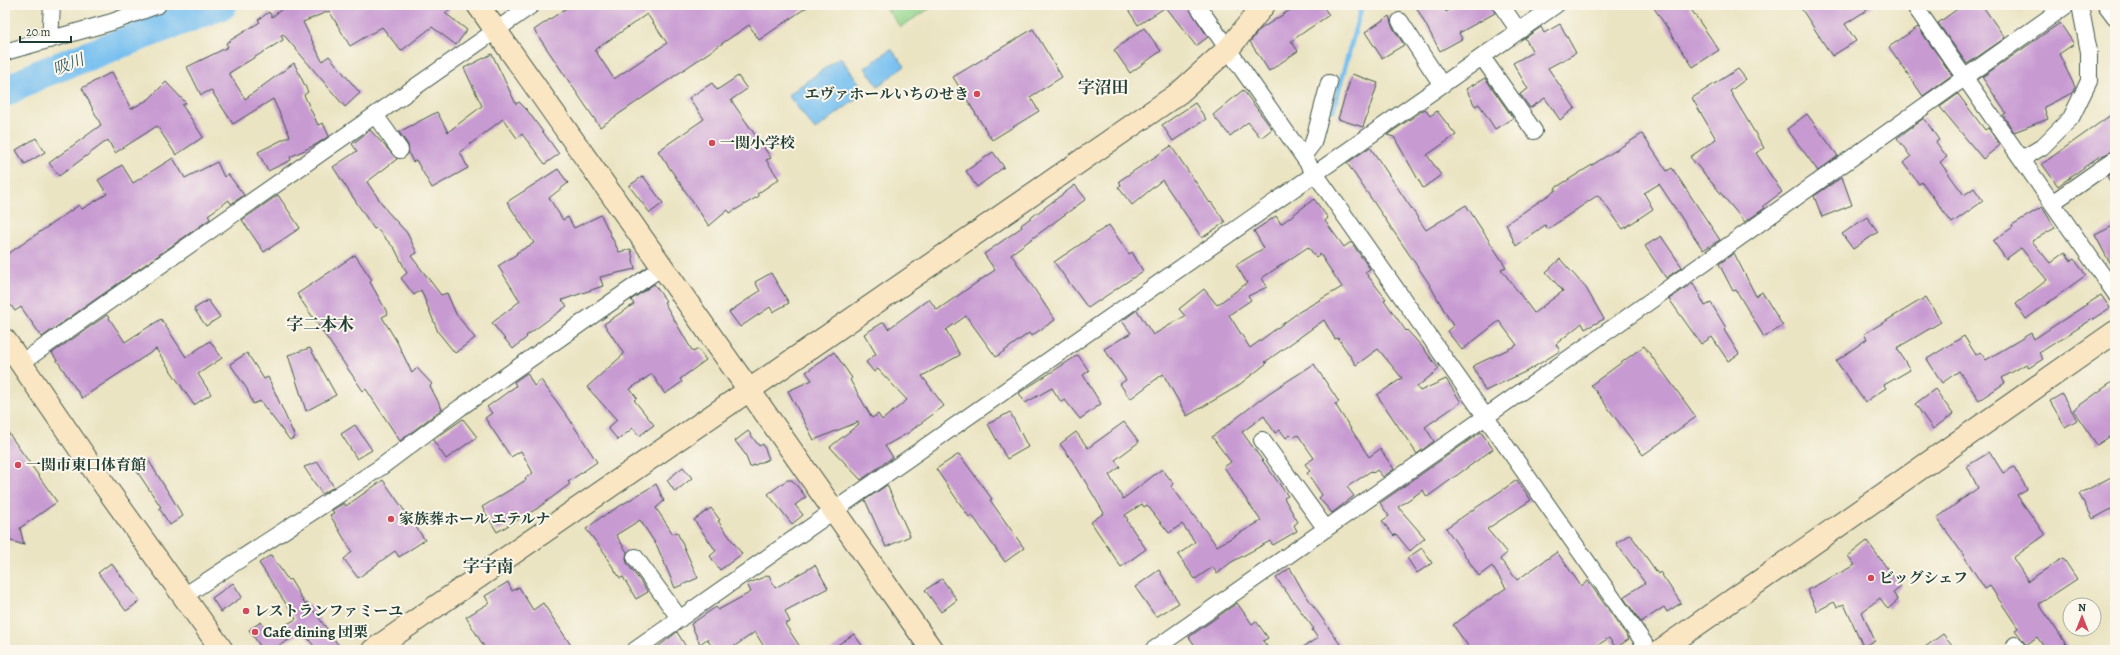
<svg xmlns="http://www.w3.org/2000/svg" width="2120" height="655" viewBox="0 0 2120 655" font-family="Alegreya,'Noto Serif JP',serif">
	<rect width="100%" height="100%" fill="#fbf7ec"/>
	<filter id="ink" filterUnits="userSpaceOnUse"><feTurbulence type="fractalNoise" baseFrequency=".025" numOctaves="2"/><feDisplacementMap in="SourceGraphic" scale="8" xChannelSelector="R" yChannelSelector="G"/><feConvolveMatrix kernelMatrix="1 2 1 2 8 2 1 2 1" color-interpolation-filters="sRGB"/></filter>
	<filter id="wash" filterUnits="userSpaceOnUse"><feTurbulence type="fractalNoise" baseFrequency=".012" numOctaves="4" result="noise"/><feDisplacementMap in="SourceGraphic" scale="16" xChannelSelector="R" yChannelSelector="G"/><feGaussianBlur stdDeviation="0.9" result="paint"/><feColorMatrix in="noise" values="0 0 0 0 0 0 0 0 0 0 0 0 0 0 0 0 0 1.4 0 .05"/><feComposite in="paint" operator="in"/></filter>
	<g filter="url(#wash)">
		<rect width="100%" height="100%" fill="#ebe4c3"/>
		<path fill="#93d48b" stroke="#598860" d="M884 5H936L900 27Z"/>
		<path fill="#77c0f0" stroke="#4b7e92" d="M891 49 905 66 878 86 865 68Z
			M840 57 866 92 815 130 788 95Z"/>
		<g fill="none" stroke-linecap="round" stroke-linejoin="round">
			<path stroke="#77c0f0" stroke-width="5" d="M1333 110 1362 5"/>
			<path stroke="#77c0f0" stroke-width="30" d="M5 92 40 74 222 5"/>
		</g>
		<g id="blocks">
			<path fill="#c79ad2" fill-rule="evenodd" d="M287 5H455L445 13 467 30 456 45 432 27 401 51 382 27 350 46 329 11 303 22 322 61 329 56 360 93 345 107 283 34 281 35 283 40 229 73 245 99 294 63 308 92 304 95 318 125 323 123 329 136 317 144 290 157 291 160 268 171 258 152 290 136 273 99 233 124 211 90 201 95 187 67 228 47 226 43 260 22 258 20 269 12 272 17Z
				M571 5H810L759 40 749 25 600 127 534 30ZM647 14 667 43 614 79 595 50Z
				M1125 5H1187L1208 37 1196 46 1166 7 1138 25Z
				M1298 5H1322L1329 15 1291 41 1298 51 1269 71 1250 42 1259 30Z
				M1415 5H1442L1446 12 1459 5H1492L1495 13 1459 33 1462 39 1440 51Z
				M1652 5H1688L1719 50 1693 67Z
				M1799 5H1875L1845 24 1856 41 1832 56Z
				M1963 5H1982L2005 38 1967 64 1938 23Z
				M1389 16 1392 26 1404 45 1382 58 1365 32Z
				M2060 23 2074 44 2059 54 2075 87 2072 93 2044 107 2048 119 2014 132 2003 115 2006 113 1982 77Z
				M1560 24 1576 53 1548 68 1575 108 1560 120 1545 98 1530 108 1520 94 1528 89 1513 63 1533 52 1525 38 1541 27 1544 33Z
				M1918 27 1952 75 1923 96 1889 47Z
				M1144 28 1161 51 1130 73 1114 50Z
				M1033 29 1062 77 1030 97 1039 111 992 140 953 77Z
				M492 54 516 104 519 102 527 110 559 154 545 164 522 134 517 138 503 119 460 152 468 168 432 188 416 160 413 162 409 154 408 145 399 132 437 112 448 132 482 106 464 68Z
				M1738 69 1746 79 1730 91 1764 148 1756 153 1782 192 1763 206 1765 208 1745 222 1690 157 1716 139 1692 98Z
				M112 72 131 109 149 99 166 82 186 103 182 105 203 137 176 155 157 126 115 153 108 140 59 176 49 163 101 125 82 88Z
				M1352 74 1378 83 1363 127 1338 119Z
				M738 76 747 89 731 100 771 158 766 160 779 179 757 194 759 196 730 213 728 210 709 226 658 151 704 119 689 98 712 83 717 90Z
				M1485 78 1513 118 1495 129 1479 104 1475 106 1466 89Z
				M1243 90 1272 129 1261 138 1248 122 1230 136 1213 115Z
				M1958 94 1985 130 1988 128 2000 145 1983 159 1940 107Z
				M1195 103 1206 119 1173 141 1162 125Z
				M1425 109 1430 116 1437 111 1456 135 1427 155 1441 175 1423 188 1394 137 1387 135Z
				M2115 112V150L2097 158 2058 186 2042 164Z
				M1807 114 1838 156 1818 171 1787 129Z
				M1924 118 1939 140 1936 142 1947 157 1940 162 1964 195 1974 188 1983 201 1952 223 1922 182 1919 184 1903 163 1911 157 1897 138Z
				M370 130 397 159 367 182 387 211 407 233 417 253 411 256 441 295 447 293 456 314 475 338 455 353 438 332 421 290 414 295 401 278 407 273 395 249 376 228 374 229 333 167 357 151 352 144Z
				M1642 134 1667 171 1672 168 1720 240 1703 250 1659 184 1644 193 1653 209 1623 229 1598 195 1548 229 1545 225 1516 246 1506 224 1556 190 1555 188Z
				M36 138 45 152 25 164 16 150Z
				M1171 146 1210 203 1211 202 1225 222 1202 238 1162 180 1132 205 1118 187 1121 185 1119 181Z
				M1370 147 1426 230 1466 205 1506 267 1501 269 1534 313 1563 291 1546 272 1560 259 1586 288 1604 319 1585 329 1582 323 1556 344 1560 351 1529 370 1485 391 1473 366 1517 345 1499 321 1462 350 1447 331 1453 326 1428 282 1347 163Z
				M993 152 1004 167 977 187 966 171Z
				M173 158 185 178 217 162 224 177 228 174 244 195 231 204 229 200 208 215 210 219 42 337 21 307 15 311 5 297V256L79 205 82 209 107 194 98 180 122 165 133 183Z
				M558 169 568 183 549 198 563 220 568 217 574 228 601 215 619 252 631 249 635 269 600 277 603 286 562 300 567 306 526 336 527 337 513 349 492 323 520 301 498 266 517 254 516 253 534 243 507 202Z
				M2115 171V190L2107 176Z
				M643 176 663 203 650 213 629 186Z
				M1842 177 1852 205 1822 217 1814 196Z
				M1075 185 1086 199 1011 254 1055 320 1031 336 1029 333 996 357 966 316 946 330 960 355 922 376 944 406 908 433 885 446 893 457 861 480 830 447 859 424 858 422 814 440 788 391 812 380 806 372 834 352 852 378 850 380 872 418 878 414 882 420 907 400 878 369 874 372 866 362 876 354 864 334 884 322 888 329 929 299 937 310 995 270 984 254 1022 227 1021 225Z
				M278 195 300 228 264 252 242 220Z
				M1314 199 1328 218 1325 221 1344 247 1351 242 1370 269 1365 272 1386 299 1384 300 1406 331 1407 330 1424 349 1439 369 1417 387 1420 391 1446 379 1461 402 1425 427 1434 441 1417 454 1377 395 1402 378 1378 349 1356 365 1338 338 1335 339 1324 320 1265 362 1267 363 1235 388 1187 416 1163 374 1130 399 1120 384 1126 380 1104 349 1131 333 1122 321 1137 310 1153 335 1185 316 1179 309 1204 289 1217 305 1247 283 1236 265 1264 248 1254 231 1276 216 1281 224ZM1308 247 1316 257 1320 254 1342 287 1299 312 1250 348 1229 315 1251 300 1248 296 1267 287 1262 278Z
				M2042 207 2055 228 2032 241 2050 263 2065 252 2071 261 2074 259 2086 275 2026 319 2016 304 2047 280 2021 248 2006 259 1993 241 2013 227 2012 225Z
				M1867 217 1878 232 1853 249 1842 234Z
				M1109 225 1129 254 1132 252 1143 271 1088 308 1054 262Z
				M2115 225V273L2095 235Z
				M1661 236 1682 267 1666 278 1645 246Z
				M1734 253 1756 296 1762 292 1783 326 1764 337 1736 290 1733 291 1719 264Z
				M355 255 372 280 370 282 388 314 382 317 397 342 412 373 417 368 432 384 430 386 442 409 400 441 366 389 363 391 297 294Z
				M771 273 789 303 773 312 770 307 740 327 729 312 760 291 755 282Z
				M1693 283 1705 306 1711 303 1726 328 1724 330 1739 354 1728 361 1712 337 1701 344 1669 299Z
				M654 284 666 301 664 302 693 352 698 349 706 360 680 379 682 382 665 394 652 374 630 389 637 398 634 400 654 425 639 436 633 428 618 440 608 428 617 420 587 387 624 354 604 324 634 304 631 300Z
				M2101 295 2110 308 2039 353 2043 359 2029 368 2026 364 2002 378 2005 383 1979 400 1959 371 1942 383 1927 359 1964 336 1976 355 1980 352 1986 360 2031 333 2034 339Z
				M1926 297 1941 322 1897 348 1910 370 1884 385 1886 388 1865 402 1836 361 1867 339 1864 334Z
				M208 300 220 317 206 326 194 309Z
				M107 315 125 342 161 319 186 357 210 341 222 358 198 374 211 394 194 405 156 349 82 398 52 353Z
				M1644 346 1696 417 1643 455 1591 385Z
				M310 348 336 395 306 411 288 355Z
				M247 353 264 379 268 377 295 437 290 440 260 401 253 404 247 389 230 364Z
				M1078 355 1089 371 1083 375 1101 404 1080 419 1065 400 1061 402 1052 388 1025 403 1019 393Z
				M1314 364 1339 402 1335 404 1369 457 1380 449 1394 469 1383 477 1377 470 1373 473 1371 471 1347 487 1354 496 1332 513 1319 498 1322 495 1307 473 1310 471 1305 464 1314 458 1298 435 1293 438 1290 435 1286 438 1280 430 1275 433 1264 416 1242 432 1288 496 1284 498 1298 522 1294 525 1297 531 1273 545 1270 541 1230 563 1217 574 1213 567 1195 579 1178 555 1195 542 1182 524 1169 533 1147 505 1144 507 1142 504 1125 515 1128 520 1127 521 1146 549 1121 567 1091 522 1104 513 1074 463 1060 444 1076 432 1088 448 1124 422 1139 442 1115 460 1120 467 1109 475 1123 499 1162 469 1174 484 1171 486 1217 546 1261 521 1224 467 1231 462 1212 437 1269 393Z
				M527 373 534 386 541 380 570 420 597 462 568 482 570 484 538 508 497 532 482 507 526 480 525 478 533 473 521 451 511 457 485 418 492 413 487 407 516 386 514 382Z
				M2115 380V433L2097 445 2073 410Z
				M1935 389 1953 414 1933 429 1915 404Z
				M2062 394 2077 420 2065 427 2050 401Z
				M1010 412 1028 447 1007 459 988 424Z
				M463 419 477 437 446 459 433 440Z
				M355 425 372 450 357 459 341 434Z
				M5 428 57 502 20 528 24 545 5 539Z
				M748 431 759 446 763 444 769 459 750 467 745 454 735 441Z
				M1481 432 1493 449 1427 497 1423 490 1398 507 1425 538 1410 551 1396 534 1394 536 1382 521 1389 516 1380 503Z
				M1990 452 2003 473 2014 467 2027 489 2017 495 2045 535 2013 558 2028 581 2063 558 2077 579 2039 604 2070 650H2046L2037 637 2026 645 2015 630 2018 628 1990 586 1985 589 1960 550 1937 518 1978 488 1967 466Z
				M959 454 992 499 990 500 1024 548 1005 562 972 515 969 517 936 469Z
				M147 458 183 516 170 525 159 508 161 507 134 467Z
				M318 462 334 487 322 494 304 467Z
				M683 467 692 478 675 492 667 480Z
				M2111 477 2115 484V507L2093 519 2079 494Z
				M383 480 425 540 399 557 395 551 358 578 344 559 352 552 330 515 334 513 332 510 344 503 346 506Z
				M787 480H792L806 497 795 505 803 515 792 524 768 494Z
				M1517 480 1531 500 1487 529 1507 553 1500 559 1517 580 1557 552 1581 586 1588 581 1625 633 1629 639 1616 648 1609 638 1590 650H1471L1453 625 1506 588 1492 566 1479 576 1446 528Z
				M656 484 664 501 656 508 673 534 677 532 698 578 675 588 657 546 640 520 616 535 627 552 626 558 627 563 648 592 636 599 623 577 620 578 606 557 607 556 586 529 600 518Z
				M887 485 910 536 886 547 865 500Z
				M711 508 720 520 718 521 742 554 720 570 710 556 716 551 694 520Z
				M1630 534 1658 574 1660 572 1681 603 1667 612 1664 607 1641 622 1623 597 1645 583 1616 543Z
				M1867 541 1901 587 1893 593 1898 600 1888 609 1880 598 1862 612 1875 641 1863 646 1844 604 1837 607 1834 602 1817 611 1807 590 1855 565 1848 556Z
				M1422 548 1432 563 1417 573 1407 558Z
				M271 555 288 580 290 579 305 604 308 603 342 650H317L303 632 271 650H263L249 630 261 622 270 634 296 619 259 563Z
				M111 563 140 601 126 611 98 573Z
				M815 565 828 588 785 611 790 622 785 624 802 650H766L755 632 729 650H714L707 639 700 644 691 624 716 607 718 610 751 592 747 584 769 575 775 588Z
				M1290 568 1303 591 1344 650H1298L1318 638 1312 630 1314 629 1276 578Z
				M1159 570 1179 603 1156 617 1135 587Z
				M942 579 957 600 941 612 925 590Z
				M508 582 512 591 519 587 533 610 543 603 574 650H486L466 617 489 603 485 596Z
				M233 583 242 597 221 612 212 598Z
				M1237 603 1252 624 1256 621 1268 638 1263 641 1270 650H1198L1189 637Z
				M677 632 688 650H654Z
				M854 634 865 650H830Z
				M1943 634 1955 650H1921Z"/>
		</g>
	</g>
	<g filter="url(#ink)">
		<use href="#blocks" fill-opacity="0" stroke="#3e5649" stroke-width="1"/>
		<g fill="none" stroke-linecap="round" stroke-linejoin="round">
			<g stroke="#3e5649" stroke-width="18">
				<path id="street" d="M1197 5 1649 650
					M1501 5 1519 31
					M1914 5 2115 293
					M2106 5 2115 17
					M1400 21 1442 85
					M50 40 52 5
					M5 52 112 22 158 5
					M1482 57 1534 131
					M375 115 400 150
					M1303 156 1313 143 1329 83
					M2022 159 2042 147 2071 118 2089 81V52L2080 5
					M2052 203 2115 159
					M21 363 532 5
					M1262 440 1326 529
					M635 557 680 619
					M184 596 381 467 461 407 662 267
					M2015 645 2018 650
					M635 650 1556 5
					M1153 650 1615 326 2067 5"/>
			</g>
			<g stroke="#3e5649" stroke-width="24">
				<path id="secondary" d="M478 5 932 650
					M5 340 107 489 222 650
					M373 650 1179 93 1229 48 1264 5
					M1661 650 2115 332"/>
			</g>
			<use href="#street" stroke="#fff" stroke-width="16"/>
			<use href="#secondary" stroke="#fbe6c4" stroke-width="22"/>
		</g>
	</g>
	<g fill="#d1495b" stroke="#fbf7ec" stroke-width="1.5">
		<circle cx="977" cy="94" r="4"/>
		<circle cx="712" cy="143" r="4"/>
		<circle cx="18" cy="465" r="4"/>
		<circle cx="391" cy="519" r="4"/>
		<circle cx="1871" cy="578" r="4"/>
		<circle cx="246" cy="611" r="4"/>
		<circle cx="255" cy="632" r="4"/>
	</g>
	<g text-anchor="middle" stroke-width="4" stroke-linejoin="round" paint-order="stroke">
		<g font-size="15" font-weight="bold" fill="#1f3d34" stroke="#fbf7ec" text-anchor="start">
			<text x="969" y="99" text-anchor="end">エヴァホールいちのせき</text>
			<text x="720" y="148">一関小学校</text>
			<text x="26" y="470">一関市東口体育館</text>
			<text x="399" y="524">家族葬ホール エテルナ</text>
			<text x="1879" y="583">ビッグシェフ</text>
			<text x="254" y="616">レストランファミーユ</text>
			<text x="263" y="637">Cafe dining 団栗</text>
		</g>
		<g font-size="16" font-style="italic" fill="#355e63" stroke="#fbf7ec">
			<text transform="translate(68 64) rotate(-21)" y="6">吸川</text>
		</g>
		<g font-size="17" font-weight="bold" fill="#1f3d34" stroke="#fbf7ec">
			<text x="1103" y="93">字沼田</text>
			<text x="320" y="330">字二本木</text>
			<text x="488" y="572">字宇南</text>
		</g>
	</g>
	<rect width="2120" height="655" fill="none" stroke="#fbf7ec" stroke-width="20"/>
	<g transform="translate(2082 617)"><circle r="19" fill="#fbf7ec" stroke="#a3ada2"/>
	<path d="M0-3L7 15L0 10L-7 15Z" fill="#d1495b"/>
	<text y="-6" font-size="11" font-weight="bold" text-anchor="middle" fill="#1f3d34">N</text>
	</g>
	<path d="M20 36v6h51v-6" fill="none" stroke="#1f3d34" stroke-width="2"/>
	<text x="26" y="36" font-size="12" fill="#1f3d34" stroke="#fbf7ec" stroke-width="3" paint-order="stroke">20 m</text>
</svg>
